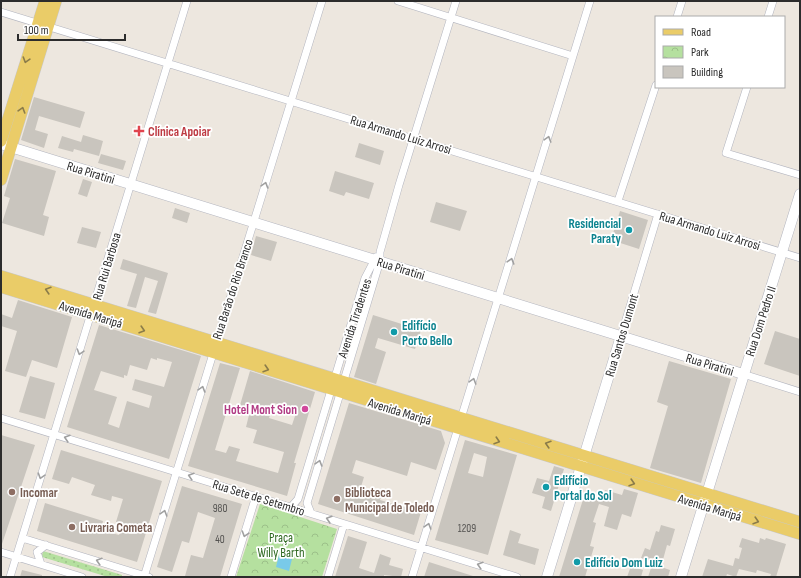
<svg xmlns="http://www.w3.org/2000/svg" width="801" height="578" viewBox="0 0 801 578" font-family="'Sofia Sans Condensed',sans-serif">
	<defs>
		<pattern id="grass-dots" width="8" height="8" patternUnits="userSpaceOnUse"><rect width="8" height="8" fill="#b5e09f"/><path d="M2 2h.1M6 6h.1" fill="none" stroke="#9cc089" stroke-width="1.8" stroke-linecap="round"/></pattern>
		<pattern id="park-crowns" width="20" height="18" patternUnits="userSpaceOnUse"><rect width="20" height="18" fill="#b5e09f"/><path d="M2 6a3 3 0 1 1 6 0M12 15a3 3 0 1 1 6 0" fill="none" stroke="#9cc089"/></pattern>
	</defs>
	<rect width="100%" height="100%" fill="#ede7df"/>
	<path fill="url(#grass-dots)" d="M43 551 122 575V577H108L42 557Z"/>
	<path fill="url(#park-crowns)" d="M260 504 337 529 322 577H236Z"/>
	<path fill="#79cae9" d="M279 555 292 559 289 571 276 567Z"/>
	<path fill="#c9c5be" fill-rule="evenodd" d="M34 97 85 112 80 128 39 116 35 130 48 134 44 148 21 140Z
		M83 135 103 141 99 156 74 149 73 152 58 148 62 136 81 142Z
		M359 143 384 151 380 165 355 157Z
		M101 154 126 161 123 170 98 163Z
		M15 159 56 171 43 215 49 217 44 236 2 223 10 198 4 196Z
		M335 171 374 183 369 199 346 192 344 196 329 191Z
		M83 179 92 182 87 197 78 194Z
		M436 202 467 211 460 231 430 222Z
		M175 208 190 213 187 223 172 218Z
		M620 211 648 220 639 249 611 240Z
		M82 227 101 232 96 248 77 243Z
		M256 236 277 242 271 261 251 255Z
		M123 259 168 273 156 314 148 312 158 281 145 277 136 308 127 306 137 274 120 269Z
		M18 300 72 317 57 368 32 360 26 377 5 371 17 331 1 326V314L12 318Z
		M373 315 421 330 415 349 378 338 375 348 386 352 376 384 354 377Z
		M99 325 201 356 169 459 67 427ZM151 358 157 360V358L172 362 164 387 135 379 132 390 152 396 149 408 127 401 119 428 108 424 117 397 94 390 101 371 124 378V375L127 376 130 365 147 370Z
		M775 331 800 339V376L764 364Z
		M669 361 731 379 701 483 650 468 668 406 657 402Z
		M220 363 240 368 215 450 226 453 229 446 240 449 236 461 278 473 284 452 253 443 257 430 246 427 249 415 238 412 250 371 315 392 294 463H296L287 496 188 466ZM274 403 297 410 292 425 269 418Z
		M30 376 55 383 45 419 19 412Z
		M349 403 441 431 445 443 436 470 411 462 407 476 356 460 352 473 364 477 360 490 381 496 380 500 421 512 414 535 318 504Z
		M1 435 35 445 2 544H1Z
		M465 440 517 455 488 555 435 540ZM474 453 487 457 483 477 468 473Z
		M61 450 162 481 137 562 37 531 45 503 103 521 101 530 119 535 122 524 116 522 123 499 112 496 111 501 91 495 95 485 72 477 69 484 52 479Z
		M554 466 564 469 551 511 542 508 545 497 532 493 537 478 549 481Z
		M182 486 242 504 220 577 185 576 191 555 203 558 215 518 198 512 189 543 182 541 172 572 157 567Z
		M624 489 638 493 631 517 622 514 617 530 604 526 609 507 599 504 593 522 596 523 590 546 594 547 585 577H559L585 493 603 498 605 490 622 495Z
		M661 525 675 529 670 546 667 545 661 567 670 570 668 577H648L653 562 641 558 645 548 650 550 656 531 659 532Z
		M510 530 521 534 518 543 539 549 535 565 503 555Z
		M348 536 367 542 359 568 374 573 380 554 391 558 389 565 403 569 401 577 384 575V577H335Z
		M742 538 759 543 760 538 765 540 766 538 786 544 776 577H770L771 574 757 570 756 573 739 569 736 577 727 574 726 577H702L708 559 733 566 735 558 739 559 742 548 739 547Z
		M429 562 473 576V577H424Z
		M631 566 643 570 641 577H627Z
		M22 570 42 575V577H20Z"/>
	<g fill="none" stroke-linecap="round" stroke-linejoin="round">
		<g stroke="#b3b5bf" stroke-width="8">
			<path id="street" d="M398 1 573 56
				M1 12 800 258
				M677 17 682 1
				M768 17 773 1
				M747 87 726 153 800 175
				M618 201 656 85
				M621 336 658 214
				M743 374 800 392
				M1 418 517 577
				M291 507 298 499 365 278 376 257
				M311 513 307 503 380 261V252L399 185 456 1
				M22 538 149 577
				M1 552 82 577
				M41 564 37 552 46 545
				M10 577 187 1
				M144 577 322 1
				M231 577 256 496
				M328 577 344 524
				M412 577 590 1"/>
		</g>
		<g stroke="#b3b5bf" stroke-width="11">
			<path id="secondary" d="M1 144 743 374
				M547 577 621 336
				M681 577 800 194"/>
		</g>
		<g stroke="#c8c8c8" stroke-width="12">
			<path id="primary" d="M1 141 45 1
				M1 180 56 1
				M1 276 800 522
				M1 287 800 534"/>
		</g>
		<use href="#street" stroke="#fff" stroke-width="7"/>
		<use href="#secondary" stroke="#fff" stroke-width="10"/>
		<use href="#primary" stroke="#eacc68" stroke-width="11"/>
	</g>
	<defs><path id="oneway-chevron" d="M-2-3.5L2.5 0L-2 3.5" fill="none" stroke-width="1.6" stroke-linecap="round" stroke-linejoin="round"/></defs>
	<g stroke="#8b7c4a">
		<use href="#oneway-chevron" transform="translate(26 60) rotate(107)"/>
		<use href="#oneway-chevron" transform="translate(22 110) rotate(-73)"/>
		<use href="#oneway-chevron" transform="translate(48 290) rotate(-163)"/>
		<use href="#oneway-chevron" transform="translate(142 330) rotate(17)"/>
		<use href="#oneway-chevron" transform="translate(266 369) rotate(17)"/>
		<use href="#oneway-chevron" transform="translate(497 441) rotate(18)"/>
		<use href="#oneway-chevron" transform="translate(548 444) rotate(-163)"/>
		<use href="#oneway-chevron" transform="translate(632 483) rotate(17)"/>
		<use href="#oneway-chevron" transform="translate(756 521) rotate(17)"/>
	</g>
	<g stroke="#a0a0a0">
		<use href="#oneway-chevron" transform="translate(548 139) rotate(-73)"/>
		<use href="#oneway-chevron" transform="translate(265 185) rotate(-73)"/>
		<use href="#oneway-chevron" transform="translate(511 261) rotate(-73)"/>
		<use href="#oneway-chevron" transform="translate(80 352) rotate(107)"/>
		<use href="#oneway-chevron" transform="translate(473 381) rotate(-73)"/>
		<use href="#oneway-chevron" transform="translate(202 389) rotate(-73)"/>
		<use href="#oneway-chevron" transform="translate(67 438) rotate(-163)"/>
		<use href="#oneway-chevron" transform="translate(319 463) rotate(-73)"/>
		<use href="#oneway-chevron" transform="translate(41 476) rotate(107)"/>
		<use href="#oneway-chevron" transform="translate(191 476) rotate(-163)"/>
		<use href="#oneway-chevron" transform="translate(164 513) rotate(-73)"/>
		<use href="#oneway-chevron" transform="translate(329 519) rotate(-163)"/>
		<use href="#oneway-chevron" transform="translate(428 526) rotate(-73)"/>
		<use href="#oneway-chevron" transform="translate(245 534) rotate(107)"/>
		<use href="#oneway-chevron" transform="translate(99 561) rotate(-163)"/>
		<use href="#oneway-chevron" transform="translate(480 565) rotate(-163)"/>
	</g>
	<path fill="#e0444e" stroke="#fff" stroke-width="1.5" d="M137 125h4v4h4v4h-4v4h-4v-4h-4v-4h4z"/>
	<g fill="#0f9aa8" stroke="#fff" stroke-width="1.5">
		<circle cx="629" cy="230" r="4"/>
		<circle cx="394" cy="332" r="4"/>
		<circle cx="546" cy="487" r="4"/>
		<circle cx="577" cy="562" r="4"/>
	</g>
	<circle fill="#d1479c" stroke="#fff" stroke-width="1.5" cx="305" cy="409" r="4"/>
	<g fill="#8d6e63" stroke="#fff" stroke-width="1.5">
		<circle cx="12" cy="492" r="4"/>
		<circle cx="337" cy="499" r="4"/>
		<circle cx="72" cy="527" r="4"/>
	</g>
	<g text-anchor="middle" stroke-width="3.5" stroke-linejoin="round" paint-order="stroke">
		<g font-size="11" fill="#535250">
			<text x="220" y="512">980</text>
			<text x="467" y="532">1209</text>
			<text x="220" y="543">40</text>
		</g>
		<g font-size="13" font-weight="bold" fill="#be3a42" stroke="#fff" text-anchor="start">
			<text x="148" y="136">Clínica Apoiar</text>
		</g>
		<g font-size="13" fill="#2c2c2c" stroke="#fff">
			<text transform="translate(401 134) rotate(17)" y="5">Rua Armando Luiz Arrosi</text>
			<text transform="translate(91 172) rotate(17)" y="5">Rua Piratini</text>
			<text transform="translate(710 230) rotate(17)" y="5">Rua Armando Luiz Arrosi</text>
			<text transform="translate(106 266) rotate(-73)" y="5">Rua Rui Barbosa</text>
			<text transform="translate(401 268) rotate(17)" y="5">Rua Piratini</text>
			<text transform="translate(232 289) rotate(-72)" y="5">Rua Barão do Rio Branco</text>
			<text transform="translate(91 314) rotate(17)" y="5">Avenida Maripá</text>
			<text transform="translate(354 318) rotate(-72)" y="5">Avenida Tiradentes</text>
			<text transform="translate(760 321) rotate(-72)" y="5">Rua Dom Pedro II</text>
			<text transform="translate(621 335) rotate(-73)" y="5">Rua Santos Dumont</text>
			<text transform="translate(710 364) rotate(17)" y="5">Rua Piratini</text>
			<text transform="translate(400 411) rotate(17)" y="5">Avenida Maripá</text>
			<text transform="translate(259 497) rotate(17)" y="5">Rua Sete de Setembro</text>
			<text transform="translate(710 507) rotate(17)" y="5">Avenida Maripá</text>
		</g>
		<g font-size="13" font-weight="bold" fill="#0d838f" stroke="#fff" text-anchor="start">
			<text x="621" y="228" text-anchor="end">Residencial<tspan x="621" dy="15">Paraty</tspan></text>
			<text x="402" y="330">Edifício<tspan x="402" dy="15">Porto Bello</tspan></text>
			<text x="554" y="485">Edifício<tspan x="554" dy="15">Portal do Sol</tspan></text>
			<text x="585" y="567">Edifício Dom Luiz</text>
		</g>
		<g font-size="13" font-weight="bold" fill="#b23c85" stroke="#fff" text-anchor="end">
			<text x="297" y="414">Hotel Mont Sion</text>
		</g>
		<g font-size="13" font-weight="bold" fill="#785e54" stroke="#fff" text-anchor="start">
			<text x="20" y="497">Incomar</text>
			<text x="345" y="497">Biblioteca<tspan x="345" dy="15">Municipal de Toledo</tspan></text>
			<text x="80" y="532">Livraria Cometa</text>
		</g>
		<g font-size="13" fill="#2d671f" stroke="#fff">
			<text x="281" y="542">Praça<tspan x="281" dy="15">Willy Barth</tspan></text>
		</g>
	</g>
	<rect width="801" height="578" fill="none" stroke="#2c2c2c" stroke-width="4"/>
	<rect x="655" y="16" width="130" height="72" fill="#ffffff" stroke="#ababab"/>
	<rect x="663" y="29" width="20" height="6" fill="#eacc68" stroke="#ababab"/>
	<text x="691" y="36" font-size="12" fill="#2c2c2c">Road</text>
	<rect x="663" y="46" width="20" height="12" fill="url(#park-crowns)" stroke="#ababab"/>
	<text x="691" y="56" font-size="12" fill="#2c2c2c">Park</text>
	<rect x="663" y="66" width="20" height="12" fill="#c9c5be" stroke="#ababab"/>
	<text x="691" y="76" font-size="12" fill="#2c2c2c">Building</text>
	<path d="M18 34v6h107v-6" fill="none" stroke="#2c2c2c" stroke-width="2"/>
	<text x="24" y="34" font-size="12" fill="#2c2c2c" stroke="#ffffff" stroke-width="3" paint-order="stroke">100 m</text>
</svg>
